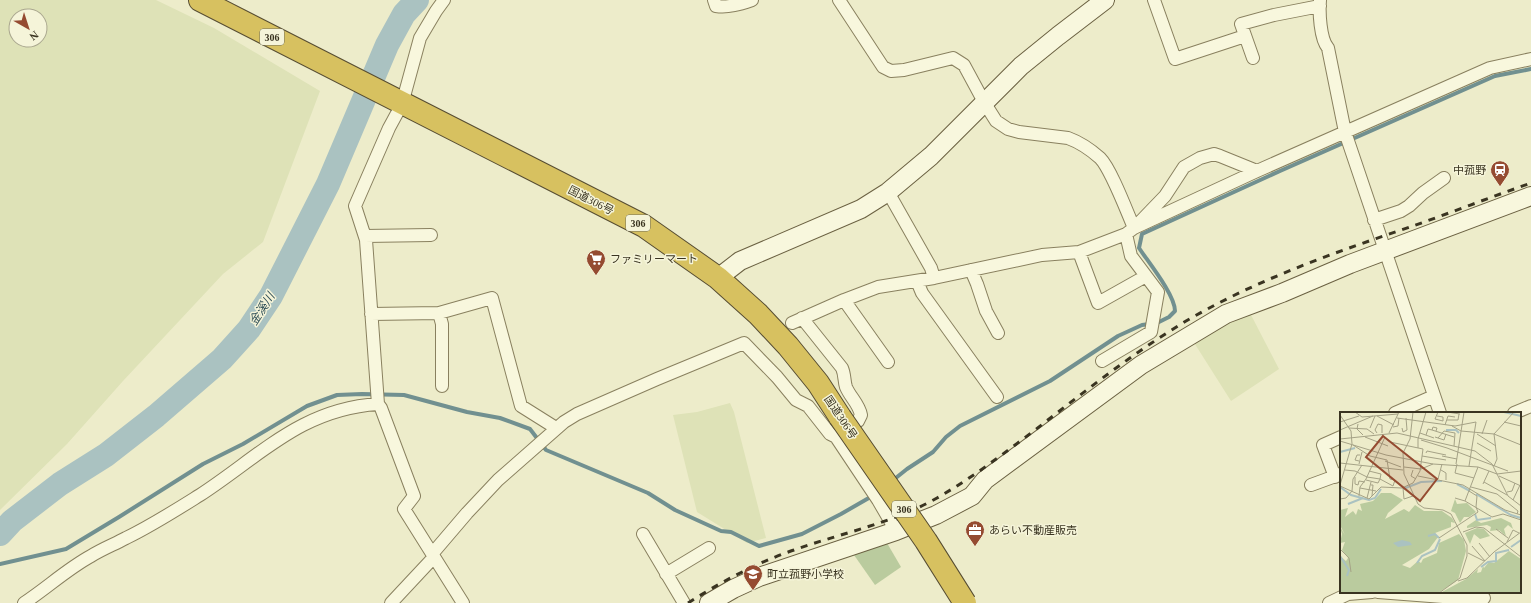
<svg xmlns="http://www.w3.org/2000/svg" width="1531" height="603" viewBox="0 0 1531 603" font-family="'Times New Roman','Noto Sans JP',serif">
	<rect width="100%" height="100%" fill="#edecca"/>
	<path fill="#dee2b7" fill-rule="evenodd" d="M0 0H156L214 28 320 91 263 242 223 274 123 381 67 444 0 510ZM16 16H40V40H16Z
		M1250 313 1279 369 1231 401 1193 341Z
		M730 403 734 412 766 538 747 543 697 512 673 415 697 412Z"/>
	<path fill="#bacb9e" d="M887 543 901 567 875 585 854 555Z"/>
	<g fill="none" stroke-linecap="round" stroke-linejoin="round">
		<path stroke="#719090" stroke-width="4" d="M892 481 907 469 933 452 946 437 960 426 1050 381 1118 336 1142 325 1157 323 1169 317 1175 311C1175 295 1149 263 1139 248L1142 234 1280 171 1495 76 1531 69
			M0 564 66 549 119 517 203 464 243 444 307 406 337 395 362 394 404 395 467 412 500 418 530 429 546 450 648 493 675 510 721 531 731 532 759 546 802 534 841 514 874 495"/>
		<path stroke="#aac2c1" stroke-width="24" d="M0 534 12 521 60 484 106 455 156 416 222 359 249 329 271 296 328 184 387 45 404 14 417 0"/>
		<g stroke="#89805f" stroke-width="14">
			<path id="street" d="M444 0 436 11 420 38 402 104 389 128 355 206 366 240 378 404 381 408 414 496 404 509 463 603
				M714 0 716 6C728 8 740 4 752 0
				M839 0 883 67 891 71 904 70 953 58 964 65 984 102 996 121 1008 129 1019 132 1068 138C1079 142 1091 150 1100 158 1111 169 1127 212 1134 228
				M1154 0 1175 59 1245 36
				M1320 0C1319 12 1320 39 1328 48L1345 132 1440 413
				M1253 58 1241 24 1274 15 1320 6
				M888 192 931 268 934 278
				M1374 220 1401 211 1409 206 1423 193 1444 178
				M1139 223 1165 196 1184 167 1200 158 1214 154 1220 156 1257 171
				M365 236 431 235
				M1079 252 1098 303 1146 276
				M971 270 977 284 986 311 998 333
				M917 281 922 293 997 397
				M844 300 888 362
				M439 313 442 324V386
				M371 314 439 313 492 298 521 406 556 428
				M792 323 844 300 878 287 934 278 1042 255 1079 252 1126 234 1134 228 1257 171 1490 68 1531 59
				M1102 361 1151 332 1158 292 1131 256 1126 234
				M1395 413 1434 396
				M1514 413 1531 406
				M836 437 878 500 896 531
				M1335 477 1323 445 1341 437
				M1311 485 1341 474
				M643 534 684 603
				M432 554 467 513 498 480 564 422 577 414 657 379 744 343 777 377 796 400 808 406 830 434 836 437 858 421 861 415C859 404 850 397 846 387 844 381 845 375 842 368L802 318
				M666 574 709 548
				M1378 592 1456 598H1484
				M24 603C47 588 67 569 91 556 102 549 115 544 126 538 151 526 176 510 200 495 260 456 301 409 378 404
				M391 603 434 557
				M1329 603 1348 594 1372 592"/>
		</g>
		<g stroke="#6b6142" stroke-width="20">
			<path id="secondary" d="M718 278 740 261 861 209 888 192 931 156 1021 66 1058 36 1105 0
				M709 603 733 589 759 577 896 531 936 515 972 496 985 480 1141 365 1226 314 1282 293 1350 264 1531 196"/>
		</g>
		<g stroke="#574d32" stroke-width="24">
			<path id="highway" d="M200 0 644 226 718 278 758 314 788 346 818 383 840 417"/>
		</g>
		<use href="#street" stroke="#f8f7dd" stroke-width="12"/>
		<use href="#secondary" stroke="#f8f7dd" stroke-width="18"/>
		<use href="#highway" stroke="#d7c160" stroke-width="22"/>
		<path stroke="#3a3421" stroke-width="3" stroke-dasharray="7 7" stroke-linecap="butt" d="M688 603C721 582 756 563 794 550 842 533 893 523 937 498 972 478 1003 454 1035 430 1084 392 1133 353 1186 321 1256 280 1333 253 1410 227 1450 213 1491 197 1531 183"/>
		<g stroke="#574d32" stroke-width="24" stroke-linecap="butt">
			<path id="highway-bridge" d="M840 417 926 541 965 603"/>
		</g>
		<use href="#highway-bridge" stroke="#d7c160" stroke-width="22"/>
	</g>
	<defs>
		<g id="station-pin" transform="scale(1)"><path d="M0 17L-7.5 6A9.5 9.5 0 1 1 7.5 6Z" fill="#954b31" stroke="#f5f4d9"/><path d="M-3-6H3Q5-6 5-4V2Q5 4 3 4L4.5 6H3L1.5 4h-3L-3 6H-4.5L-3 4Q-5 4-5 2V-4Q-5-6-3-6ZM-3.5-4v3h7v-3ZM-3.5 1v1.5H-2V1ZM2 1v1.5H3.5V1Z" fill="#fff"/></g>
		<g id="supermarket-pin" transform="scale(1)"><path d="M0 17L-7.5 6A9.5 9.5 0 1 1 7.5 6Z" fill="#954b31" stroke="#f5f4d9"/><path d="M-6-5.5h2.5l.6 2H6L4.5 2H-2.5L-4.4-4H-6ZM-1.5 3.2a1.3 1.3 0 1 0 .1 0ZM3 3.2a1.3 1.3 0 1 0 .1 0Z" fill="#fff"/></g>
		<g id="office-pin" transform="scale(1)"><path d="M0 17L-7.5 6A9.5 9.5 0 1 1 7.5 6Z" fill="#954b31" stroke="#f5f4d9"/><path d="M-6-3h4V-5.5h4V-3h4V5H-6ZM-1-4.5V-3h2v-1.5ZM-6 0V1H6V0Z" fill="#fff"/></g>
		<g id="school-pin" transform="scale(1)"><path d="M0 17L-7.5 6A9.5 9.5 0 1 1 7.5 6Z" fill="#954b31" stroke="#f5f4d9"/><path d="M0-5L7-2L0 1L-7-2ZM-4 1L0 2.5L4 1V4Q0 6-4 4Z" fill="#fff"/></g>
	</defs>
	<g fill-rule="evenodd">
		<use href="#station-pin" x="1500" y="170"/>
		<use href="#supermarket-pin" x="596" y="259"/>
		<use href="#office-pin" x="975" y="530"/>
		<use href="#school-pin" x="753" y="574"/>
	</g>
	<g text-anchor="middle" stroke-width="3" stroke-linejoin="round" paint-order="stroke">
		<g fill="#f5f4d9" stroke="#726e58" stroke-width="1">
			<rect x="260" y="29" width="24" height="16" rx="3"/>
			<rect x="626" y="215" width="24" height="16" rx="3"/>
			<rect x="892" y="501" width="24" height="16" rx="3"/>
		</g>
		<g font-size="10" font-weight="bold" fill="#3a3421">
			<text x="272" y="41">306</text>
			<text x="638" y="227">306</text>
			<text x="904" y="513">306</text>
		</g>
		<g font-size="11" fill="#3a3421" stroke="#f5f4d9" text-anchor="start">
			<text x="1486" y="174" text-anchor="end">中菰野</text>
			<text x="610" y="263">ファミリーマート</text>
			<text x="989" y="534">あらい不動産販売</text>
			<text x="767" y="578">町立菰野小学校</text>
		</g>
		<g font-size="11" fill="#3a3421" stroke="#f5f4d9">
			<text transform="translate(591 200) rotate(27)" y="4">国道306号</text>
			<text transform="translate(841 417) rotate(56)" y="4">国道306号</text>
		</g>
		<g font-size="12" font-style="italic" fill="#325159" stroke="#f5f4d9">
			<text transform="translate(262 309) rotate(-57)" y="4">金溪川</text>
		</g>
	</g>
	<g transform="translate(1340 412)">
		<rect width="181" height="181" fill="#edecca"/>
		<path d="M41 81H51L63 88 48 101 45 107 64 97 69 100 75 93 84 99H102L112 106 115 111 111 110V115L95 121 98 125 89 137 62 153 70 156 78 149 81 151 83 147 97 141 99 131 119 122 124 128 126 139 118 168 98 181H0V144L6 149 8 146 2 138 5 130 0 131 2 122 0 115 5 123 0 113V98L8 96 5 105 13 99 16 103 18 97 22 99 20 92 33 89ZM115 87 117 92 127 91 136 100 129 105H124L120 111 115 101 111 99ZM161 106 171 111 173 117 168 113 164 117 166 124 159 118 150 119 151 115 147 113 127 116V114L136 108 141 111ZM137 116 144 117 150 124 140 127 134 122 130 132 125 121ZM169 139 181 147V181H100L126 167 138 157 137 161 141 160 143 154 144 156 149 150 154 151Z" fill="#bacb9e"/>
		<path d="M62 128 70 130 72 133 58 135 53 131Z" fill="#aac2c1"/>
		<path fill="none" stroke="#aac2c1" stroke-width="2" d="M164 0 181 4M106 18H116L119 21M0 40 15 36M117 72 130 79M0 75 11 83 29 88 35 86 41 77M63 77 81 70 102 69M136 82 171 103 181 106M8 92 23 86M135 102 137 108 151 106M88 124 95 122 99 126M171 135 181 128M0 144 9 158 7 164M77 151 82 144 95 138 100 127M141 155 148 150 156 149V141L169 138"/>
		<path fill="none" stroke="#a5a286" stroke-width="1" d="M15 0 22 5 58 2M73 0 70 27 63 41 64 62 78 92 84 96 103 98 111 102 127 133V144L120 166 99 181M107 0 120 2M0 3 11 19 12 32M37 4 54 13M97 4 103 5V9L95 7 98 0M57 6 115 14 136 10 129 54M107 8H118L119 2M0 10 19 4M164 10 181 14M18 12 17 17 23 23M105 13 108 4 115 5M112 14 121 19 154 22 181 33M53 15 58 14 59 6M9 16 27 17 34 22M30 16 35 4M62 16 63 20 67 18 66 6M0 18 33 4M92 18 114 25M37 21 35 18 38 12 42 13V21M49 21 59 0M80 21 94 26M137 22 156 34M142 22 147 8M86 23 88 17 92 18 93 15 97 16 96 19M25 25 48 34M95 25 104 28 106 22M98 26 104 19 115 21 114 34M0 27 57 21 135 39 152 52 168 84 181 94M81 28 107 36M0 29 46 43 93 52 138 55 149 59M137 31 151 39M13 33 30 44 47 48M78 36V27L86 0M107 36 168 59M86 41 87 39 106 43M82 44 106 48M102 44 117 47M47 48 50 67 55 68 53 74M19 49 15 48 17 43H20M45 49 61 55M0 51 63 58M19 52 22 40M116 52 124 0M117 52 115 61 134 66M154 54 157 47 154 22 174 0M64 55 81 57M81 57 93 52M5 58 15 59 27 65M73 58 71 64 76 67M101 58 106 61V68M29 59 41 62 40 67M78 64 123 73 165 98 181 103M159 64 181 74M15 65V72L18 73 19 69 25 70M27 65 40 67M40 67 53 74M98 67 102 52M26 68 38 71 40 67M144 70 167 83M143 72 149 59 157 62 181 59M0 73 12 32M31 73H33L32 84M0 74 29 87 41 75 62 76 73 71 80 59 83 37 50 30 45 26M131 75 157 82 178 99 177 102M20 76 36 79M63 76 64 87 73 84M167 80 172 79 175 71M19 84 20 75 26 67 45 25M27 86 31 70M115 86 125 89 152 105 163 102 181 108M0 87 6 86 12 79 13 67 22 53M173 88 180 73M125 89 138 55M156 117 168 126M123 120 136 115 144 116 181 145M99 126 138 100 136 95 137 84 129 79M167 130 173 118 179 121M139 131 150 145M132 134 145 149M0 137 9 146 11 160M128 141 144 149M118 169 127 166 154 140 181 120"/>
		<path fill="#954b31" fill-opacity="0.15" stroke="#954b31" stroke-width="2" d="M43 24 97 67 80 89 26 45Z"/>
		<rect width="181" height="181" fill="none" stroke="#3a3421" stroke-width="2"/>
	</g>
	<g transform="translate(28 28) rotate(141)"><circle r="19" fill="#f5f4d9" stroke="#aaa78f"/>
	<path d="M0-3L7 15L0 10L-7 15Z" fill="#954b31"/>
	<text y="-6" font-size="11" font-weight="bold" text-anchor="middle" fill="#3a3421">N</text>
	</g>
</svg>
